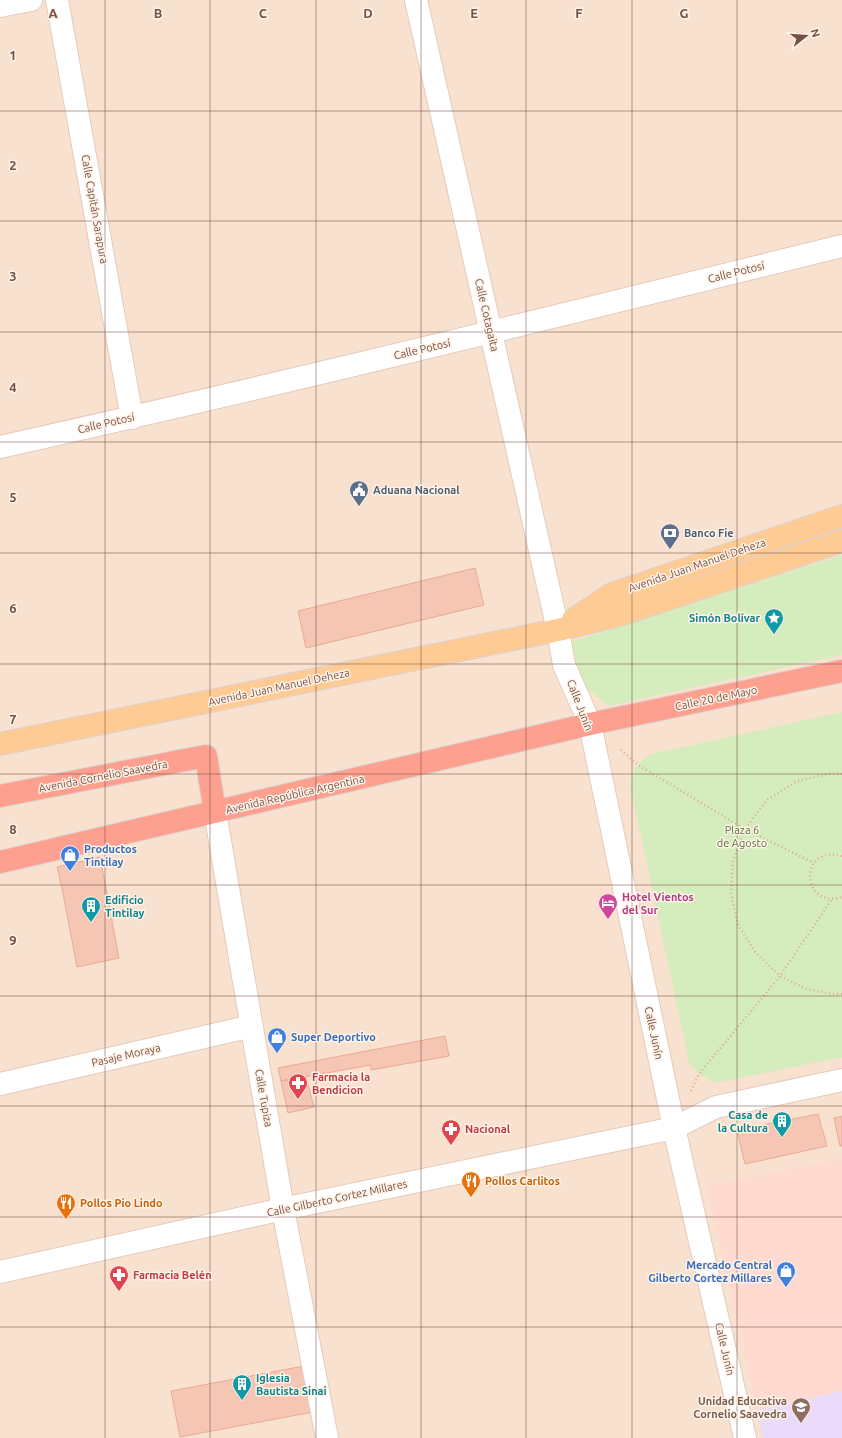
<svg xmlns="http://www.w3.org/2000/svg" width="842" height="1438" viewBox="0 0 842 1438" font-family="Ubuntu,sans-serif">
	<rect width="100%" height="100%" fill="#feeede"/>
	<path fill="#f8e1cf" d="M0 0H842V1438H0Z"/>
	<path fill="#ffdad1" d="M842 1159V1391L757 1410 707 1186Z"/>
	<path fill="#ebdbfa" d="M842 1391V1438H763L757 1410Z"/>
	<path fill="#d5ecbc" d="M842 555V655L608 706 583 685 571 642Z
		M842 712V1057L715 1083 699 1074 689 1062 630 785C633 770 637 762 651 754Z"/>
	<path fill="#f6c6b4" stroke="#eaaa93" d="M475 568 484 605 306 648 298 611Z
		M100 857 119 958 77 967 62 888 57 867Z
		M445 1036 449 1056 371 1070V1065L281 1081 278 1068Z
		M306 1077 314 1107 288 1113 281 1081Z
		M818 1114 827 1146 745 1164 737 1130Z
		M842 1116V1146H840L834 1118Z
		M304 1366 313 1412 180 1437 171 1391Z"/>
	<g fill="none" stroke-linecap="round" stroke-linejoin="round">
		<g stroke="#e4cbbd" stroke-width="24">
			<path id="minor" d="M57 0 132 418
				M416 0 558 630 564 665 590 724 674 1128 745 1438
				M0 6 31 0
				M0 447C282 384 562 315 842 246
				M215 812 283 1209 327 1438
				M0 1084 252 1026
				M0 1272 283 1209 674 1128 716 1107 842 1080"/>
		</g>
		<g stroke="#dbd2cf" stroke-width="24">
			<path id="major" d="M573 620 612 594 842 516
				M0 744 558 630 619 615 842 541"/>
		</g>
		<g stroke="#dbd2cf" stroke-width="24">
			<path id="highway" d="M0 796 206 756 215 812
				M0 862 590 724 842 671"/>
		</g>
		<path stroke="#daaa97" stroke-width="2.5" stroke-dasharray="1 3" stroke-linecap="butt" d="M621 750 638 765 745 829 814 863
			M842 774 832 773 797 781 767 800 745 829 733 860 731 893 738 925 756 953 780 976 804 988 831 994H842
			M842 856C798 844 801 910 842 897
			M691 1091 699 1074 780 976 832 899"/>
		<use href="#minor" stroke="#fff" stroke-width="22"/>
		<use href="#major" stroke="#ffcb94" stroke-width="22"/>
		<use href="#highway" stroke="#fea08f" stroke-width="22"/>
	</g>
	<path fill="none" stroke="#765045" stroke-width="1" stroke-opacity="0.55" d="M105 0V1438M210 0V1438M316 0V1438M421 0V1438M526 0V1438M632 0V1438M737 0V1438M0 111H842M0 221H842M0 332H842M0 442H842M0 553H842M0 664H842M0 774H842M0 885H842M0 996H842M0 1106H842M0 1217H842M0 1327H842"/>
	<defs>
		<g id="civic-pin" transform="scale(1)"><path d="M0 17L-7.5 6A9.5 9.5 0 1 1 7.5 6Z" fill="#5c6f8a" stroke="#fff2e6"/><path d="M-.6-6.5H3V-4.5H.6V-3L4-1V1h2V6H-6V1h2V-1L-.6-3ZM-1.2 2.5V6h2.4V2.5Z" fill="#fff"/></g>
		<g id="bank-pin" transform="scale(1)"><path d="M0 17L-7.5 6A9.5 9.5 0 1 1 7.5 6Z" fill="#5c6f8a" stroke="#fff2e6"/><path d="M-6-4H6V4H-6ZM0-2.3a2.3 2.3 0 1 0 0 4.6a2.3 2.3 0 1 0 0-4.6Z" fill="#fff"/></g>
		<g id="sight-pin" transform="scale(1)"><path d="M0 17L-7.5 6A9.5 9.5 0 1 1 7.5 6Z" fill="#0f9aa8" stroke="#fff2e6"/><path d="M0-6L1.8-2.2L6-1.7L2.9 1.2L3.7 5.4L0 3.3L-3.7 5.4L-2.9 1.2L-6-1.7L-1.8-2.2Z" fill="#fff"/></g>
		<g id="shop-pin" transform="scale(1)"><path d="M0 17L-7.5 6A9.5 9.5 0 1 1 7.5 6Z" fill="#3f7fe0" stroke="#fff2e6"/><path d="M-5-2.5h2.3a2.7 3.5 0 0 1 5.4 0H5L5.5 6h-11ZM-1.5-2.5h3a1.5 2.3 0 0 0-3 0Z" fill="#fff"/></g>
		<g id="hotel-pin" transform="scale(1)"><path d="M0 17L-7.5 6A9.5 9.5 0 1 1 7.5 6Z" fill="#d1479c" stroke="#fff2e6"/><path d="M-6-4.5h1.5V1H6V5H4.5V3h-9V5H-6ZM-4 0a1.8 1.8 0 1 1 3.6 0ZM.5 0V-2.5h3Q6-2.5 6 0Z" fill="#fff"/></g>
		<g id="building-pin" transform="scale(1)"><path d="M0 17L-7.5 6A9.5 9.5 0 1 1 7.5 6Z" fill="#0f9aa8" stroke="#fff2e6"/><path d="M-4-6H4V6H1V3H-1V6H-4ZM-2.5-4.3h1.7v1.8h-1.7ZM.8-4.3h1.7v1.8H.8ZM-2.5-1h1.7V.8h-1.7ZM.8-1h1.7V.8H.8Z" fill="#fff"/></g>
		<g id="pharmacy-pin" transform="scale(1)"><path d="M0 17L-7.5 6A9.5 9.5 0 1 1 7.5 6Z" fill="#e0444e" stroke="#fff2e6"/><path d="M-2-6h4v4h4v4h-4v4h-4v-4h-4v-4h4Z" fill="#fff"/></g>
		<g id="restaurant-pin" transform="scale(1)"><path d="M0 17L-7.5 6A9.5 9.5 0 1 1 7.5 6Z" fill="#e8710a" stroke="#fff2e6"/><path d="M-5-6h1v4h1v-4h1v4h1v-4h1v5L-1.5 .5V6h-2V.5L-5-1ZM5-6V6H3V1.5H1.5Q1.5-4 5-6Z" fill="#fff"/></g>
		<g id="school-pin" transform="scale(1)"><path d="M0 17L-7.5 6A9.5 9.5 0 1 1 7.5 6Z" fill="#8d6e63" stroke="#fff2e6"/><path d="M0-5L7-2L0 1L-7-2ZM-4 1L0 2.5L4 1V4Q0 6-4 4Z" fill="#fff"/></g>
	</defs>
	<g fill-rule="evenodd">
		<use href="#civic-pin" x="359" y="490"/>
		<use href="#bank-pin" x="670" y="533"/>
		<use href="#sight-pin" x="774" y="618"/>
		<use href="#shop-pin" x="70" y="855"/>
		<use href="#hotel-pin" x="608" y="903"/>
		<use href="#building-pin" x="91" y="906"/>
		<use href="#shop-pin" x="277" y="1037"/>
		<use href="#pharmacy-pin" x="298" y="1083"/>
		<use href="#building-pin" x="782" y="1121"/>
		<use href="#pharmacy-pin" x="451" y="1129"/>
		<use href="#restaurant-pin" x="471" y="1181"/>
		<use href="#restaurant-pin" x="66" y="1203"/>
		<use href="#shop-pin" x="786" y="1271"/>
		<use href="#pharmacy-pin" x="119" y="1275"/>
		<use href="#building-pin" x="242" y="1384"/>
		<use href="#school-pin" x="801" y="1407"/>
	</g>
	<g text-anchor="middle" stroke-width="3" stroke-linejoin="round" paint-order="stroke">
		<g font-size="11" fill="#765045" stroke="#fff2e6">
			<text transform="translate(95 209) rotate(80)" y="4">Calle Capitán Sarapura</text>
			<text transform="translate(736 272) rotate(-14)" y="4">Calle Potosí</text>
			<text transform="translate(487 315) rotate(77)" y="4">Calle Cotagaita</text>
			<text transform="translate(422 349) rotate(-13)" y="4">Calle Potosí</text>
			<text transform="translate(106 423) rotate(-13)" y="4">Calle Potosí</text>
			<text transform="translate(697 565) rotate(-19)" y="4">Avenida Juan Manuel Deheza</text>
			<text transform="translate(279 687) rotate(-12)" y="4">Avenida Juan Manuel Deheza</text>
			<text transform="translate(716 698) rotate(-12)" y="4">Calle 20 de Mayo</text>
			<text transform="translate(580 705) rotate(69)" y="4">Calle Junín</text>
			<text transform="translate(103 776) rotate(-11)" y="4">Avenida Cornelio Saavedra</text>
			<text transform="translate(295 794) rotate(-13)" y="4">Avenida República Argentina</text>
			<text transform="translate(654 1033) rotate(78)" y="4">Calle Junín</text>
			<text transform="translate(126 1055) rotate(-13)" y="4">Pasaje Moraya</text>
			<text transform="translate(264 1098) rotate(80)" y="4">Calle Tupiza</text>
			<text transform="translate(337 1198) rotate(-12)" y="4">Calle Gilberto Cortez Millares</text>
			<text transform="translate(725 1349) rotate(77)" y="4">Calle Junín</text>
		</g>
		<g font-size="11" font-weight="bold" fill="#4e5e75" stroke="#fff2e6" text-anchor="start">
			<text x="373" y="494">Aduana Nacional</text>
			<text x="684" y="537">Banco Fie</text>
		</g>
		<g font-size="11" font-weight="bold" fill="#0d838f" stroke="#fff2e6" text-anchor="end">
			<text x="760" y="622">Simón Bolívar</text>
			<text x="105" y="904" text-anchor="start">Edificio<tspan x="105" dy="13">Tintilay</tspan></text>
			<text x="768" y="1119">Casa de<tspan x="768" dy="13">la Cultura</tspan></text>
			<text x="256" y="1382" text-anchor="start">Iglesia<tspan x="256" dy="13">Bautista Sinai</tspan></text>
		</g>
		<g font-size="11" fill="#527739" stroke="#fff2e6">
			<text x="742" y="834">Plaza 6<tspan x="742" dy="13">de Agosto</tspan></text>
		</g>
		<g font-size="11" font-weight="bold" fill="#366cbe" stroke="#fff2e6" text-anchor="start">
			<text x="84" y="853">Productos<tspan x="84" dy="13">Tintilay</tspan></text>
			<text x="291" y="1041">Super Deportivo</text>
			<text x="772" y="1269" text-anchor="end">Mercado Central<tspan x="772" dy="13">Gilberto Cortez Millares</tspan></text>
		</g>
		<g font-size="11" font-weight="bold" fill="#b23c85" stroke="#fff2e6" text-anchor="start">
			<text x="622" y="901">Hotel Vientos<tspan x="622" dy="13">del Sur</tspan></text>
		</g>
		<g font-size="11" font-weight="bold" fill="#be3a42" stroke="#fff2e6" text-anchor="start">
			<text x="312" y="1081">Farmacia la<tspan x="312" dy="13">Bendicion</tspan></text>
			<text x="465" y="1133">Nacional</text>
			<text x="133" y="1279">Farmacia Belén</text>
		</g>
		<g font-size="11" font-weight="bold" fill="#c56008" stroke="#fff2e6" text-anchor="start">
			<text x="485" y="1185">Pollos Carlitos</text>
			<text x="80" y="1207">Pollos Pio Lindo</text>
		</g>
		<g font-size="11" font-weight="bold" fill="#785e54" stroke="#fff2e6" text-anchor="end">
			<text x="787" y="1405">Unidad Educativa<tspan x="787" dy="13">Cornelio Saavedra</tspan></text>
		</g>
	</g>
	<g font-size="13" text-anchor="middle" font-weight="bold" fill="#765045" stroke="#fff2e6" stroke-width="3" stroke-linejoin="round" paint-order="stroke">
		<text x="53" y="18">A</text>
		<text x="158" y="18">B</text>
		<text x="263" y="18">C</text>
		<text x="368" y="18">D</text>
		<text x="474" y="18">E</text>
		<text x="579" y="18">F</text>
		<text x="684" y="18">G</text>
		<text x="13" y="60">1</text>
		<text x="13" y="170">2</text>
		<text x="13" y="281">3</text>
		<text x="13" y="392">4</text>
		<text x="13" y="502">5</text>
		<text x="13" y="613">6</text>
		<text x="13" y="724">7</text>
		<text x="13" y="834">8</text>
		<text x="13" y="945">9</text>
	</g>
	<g transform="translate(806 36) rotate(73)" stroke="#fff2e6" stroke-width="3" paint-order="stroke">
	<path d="M0-3L7 15L0 10L-7 15Z" fill="#765045"/>
	<text y="-6" font-size="11" font-weight="bold" text-anchor="middle" fill="#765045">N</text>
	</g>
</svg>
